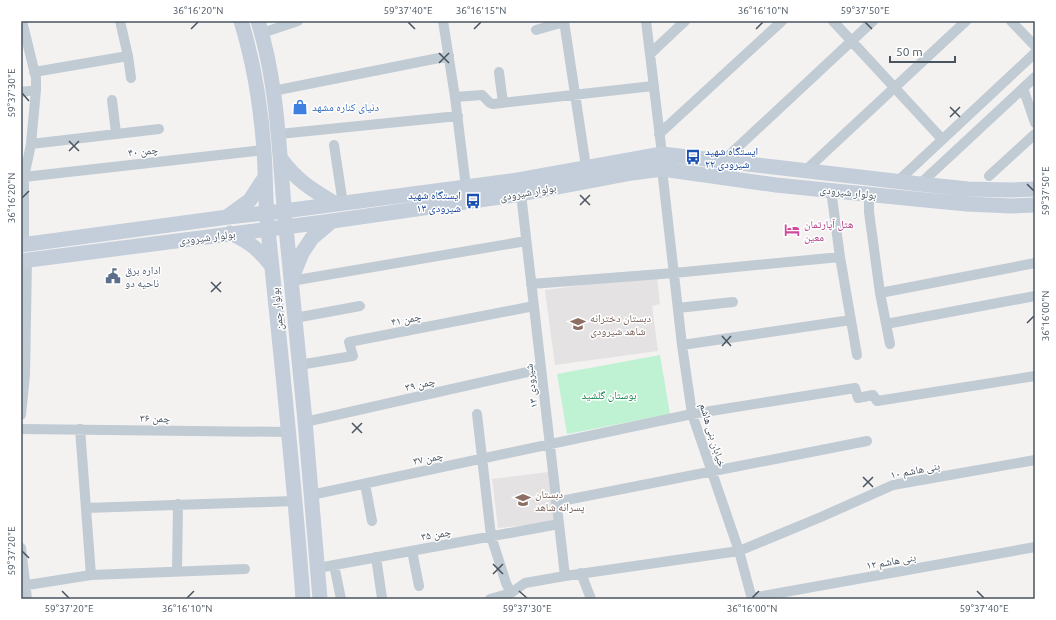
<svg xmlns="http://www.w3.org/2000/svg" width="1056" height="620" viewBox="0 0 1056 620" font-family="Ubuntu,'Noto Naskh Arabic',sans-serif">
	<rect width="100%" height="100%" fill="#f4f1f1"/>
	<path fill="#e5e2e3" d="M657 275 660 304 652 306 658 351 555 365 545 290Z
		M549 472 555 522 498 528 492 479Z"/>
	<path fill="#bff2d3" d="M660 355 670 414 567 434 557 374Z"/>
	<g fill="none" stroke-linecap="round" stroke-linejoin="round">
		<path stroke="#c1cbd3" stroke-width="10" d="M22 21 36 78V90L31 144 24 177V245
			M120 21 128 56 131 78
			M443 21 455 97 466 187
			M564 21 586 167
			M646 21 662 154
			M833 21 942 139
			M1011 21 1035 46
			M536 30 564 22
			M262 33 298 21
			M650 54 685 21
			M34 72 128 56
			M499 72 503 103
			M1023 88 1035 123
			M273 91 449 56
			M21 92 36 90
			M455 97 482 95 490 103 493 104 653 86
			M112 100 116 133
			M279 134 458 116
			M659 134 782 21
			M31 144 159 129
			M334 145 343 204
			M724 160 873 21
			M662 169 682 345 692 414 739 551 752 599
			M806 170 966 21
			M989 176 1035 134
			M24 177 264 150
			M897 182 1035 53
			M920 184 1035 77
			M831 190 840 257 857 355
			M521 194 565 576
			M869 194V212L880 293 890 344
			M291 281 526 241
			M531 284 674 273 840 257
			M880 293 1035 263
			M678 308 733 302
			M295 318 360 306
			M886 324 1035 296
			M682 345 851 320
			M299 365 353 356 349 342 534 306
			M477 414 491 536 506 583 511 593
			M21 415 25 375 27 260
			M305 422 541 369
			M21 429 289 432
			M80 429 91 575
			M365 484 372 521
			M311 495 692 414 855 388 858 398 873 395 877 401 1035 376
			M556 502 867 441
			M86 508 295 501
			M21 548 27 599
			M412 551 419 586
			M376 557 382 598
			M334 565 341 599
			M318 568 559 524
			M177 571 178 504
			M581 573 591 599
			M21 586 91 575 245 569
			M752 598 1035 547
			M490 599 511 593 525 583 565 576 739 551 821 517 893 485 1035 460"/>
		<path stroke="#c3ceda" stroke-width="15" d="M241 21C254 63 261 108 264 151 266 177 265 204 268 230 281 353 294 476 303 599
			M258 21C279 88 279 159 286 228 292 292 299 357 305 421 310 480 315 540 320 599
			M281 159C298 182 313 190 336 204
			M228 216 250 200 265 177
			M230 233C250 242 258 249 272 266
			M21 245 228 217 284 211 518 180 662 154 920 184 968 189 1011 190 1035 189
			M21 261 332 221 521 194 632 173 662 169 776 185 915 199 967 204 1011 206 1035 205
			M292 278 302 253 312 238 332 221"/>
	</g>
	<path fill="none" stroke="#485460" stroke-width="1.5" d="M408 22 415 29M865 22 872 29M191 29 198 22M474 29 481 22M756 29 763 22M439 53 449 63M439 63 449 53M22 93 29 101M950 107 960 117M950 117 960 107M69 141 79 151M69 151 79 141M1027 184 1034 191M580 195 590 205M22 198 29 191M580 205 590 195M211 282 221 292M211 292 221 282M1027 323 1034 316M722 336 731 346M722 346 731 336M352 423 362 433M352 433 362 423M863 477 873 487M863 487 873 477M22 551 29 558M493 564 503 574M493 574 503 564M62 591 69 598M519 591 527 598M977 591 984 598M187 598 194 591M752 598 759 591"/>
	<defs>
		<g id="shop-bare" transform="scale(1.2)"><path d="M-5-2.5h2.3a2.7 3.5 0 0 1 5.4 0H5L5.5 6h-11ZM-1.5-2.5h3a1.5 2.3 0 0 0-3 0Z" fill="#3f7fe0" stroke="#fff" stroke-width="2.5" paint-order="stroke"/></g>
		<g id="bus-bare" transform="scale(1.2)"><path d="M-5-6H5V4H4V6H2V4H-2V6H-4V4H-5ZM-3.5-4V0h7V-4ZM-3.5 1.2v1.5H-2V1.2ZM2 1.2v1.5H3.5V1.2Z" fill="#1a4fb4" stroke="#fff" stroke-width="2.5" paint-order="stroke"/></g>
		<g id="hotel-bare" transform="scale(1.2)"><path d="M-6-4.5h1.5V1H6V5H4.5V3h-9V5H-6ZM-4 0a1.8 1.8 0 1 1 3.6 0ZM.5 0V-2.5h3Q6-2.5 6 0Z" fill="#d1479c" stroke="#fff" stroke-width="2.5" paint-order="stroke"/></g>
		<g id="civic-bare" transform="scale(1.2)"><path d="M-.6-6.5H3V-4.5H.6V-3L4-1V1h2V6H-6V1h2V-1L-.6-3ZM-1.2 2.5V6h2.4V2.5Z" fill="#5c6f8a" stroke="#fff" stroke-width="2.5" paint-order="stroke"/></g>
		<g id="school-bare" transform="scale(1.2)"><path d="M0-5L7-2L0 1L-7-2ZM-4 1L0 2.5L4 1V4Q0 6-4 4Z" fill="#8d6e63" stroke="#fff" stroke-width="2.5" paint-order="stroke"/></g>
	</defs>
	<g fill-rule="evenodd">
		<use href="#shop-bare" x="300" y="107"/>
		<use href="#bus-bare" x="693" y="157"/>
		<use href="#bus-bare" x="473" y="201"/>
		<use href="#hotel-bare" x="792" y="230"/>
		<use href="#civic-bare" x="113" y="276"/>
		<use href="#school-bare" x="578" y="324"/>
		<use href="#school-bare" x="523" y="500"/>
	</g>
	<g text-anchor="middle" stroke-width="3" stroke-linejoin="round" paint-order="stroke">
		<g font-size="11" fill="#366cbe" stroke="#fff" text-anchor="start">
			<text x="312" y="111">دنیای کناره مشهد</text>
		</g>
		<g font-size="11" fill="#485460" stroke="#fff">
			<text transform="translate(143 151) rotate(-6)" y="4">چمن ۴۰</text>
			<text transform="translate(528 192) rotate(-10)" y="4">بولوار شیرودی</text>
			<text transform="translate(848 192) rotate(6)" y="4">بولوار شیرودی</text>
			<text transform="translate(207 237) rotate(-7)" y="4">بولوار شیرودی</text>
			<text transform="translate(277 309) rotate(-96)" y="4">بولوار چمن</text>
			<text transform="translate(406 319) rotate(-11)" y="4">چمن ۴۱</text>
			<text transform="translate(420 384) rotate(-13)" y="4">چمن ۳۹</text>
			<text transform="translate(531 386) rotate(-97)" y="4">شیرودی ۱۳</text>
			<text transform="translate(155 418) rotate(1)" y="4">چمن ۳۶</text>
			<text transform="translate(713 435) rotate(73)" y="4">خیابان بنی هاشم</text>
			<text transform="translate(428 458) rotate(-12)" y="4">چمن ۳۷</text>
			<text transform="translate(915 470) rotate(-11)" y="4">بنی هاشم ۱۰</text>
			<text transform="translate(436 534) rotate(-10)" y="4">چمن ۳۵</text>
			<text transform="translate(891 561) rotate(-10)" y="4">بنی هاشم ۱۲</text>
		</g>
		<g font-size="11" fill="#164399" stroke="#fff" text-anchor="start">
			<text x="705" y="155">ایستگاه شهید<tspan x="705" dy="13">شیرودی ۲۲</tspan></text>
			<text x="461" y="199" text-anchor="end">ایستگاه شهید<tspan x="461" dy="13">شیرودی ۱۳</tspan></text>
		</g>
		<g font-size="11" fill="#b23c85" stroke="#fff" text-anchor="start">
			<text x="804" y="228">هتل آپارتمان<tspan x="804" dy="13">معین</tspan></text>
		</g>
		<g font-size="11" fill="#4e5e75" stroke="#fff" text-anchor="start">
			<text x="125" y="274">اداره برق<tspan x="125" dy="13">ناحیه دو</tspan></text>
		</g>
		<g font-size="11" fill="#785e54" stroke="#fff" text-anchor="start">
			<text x="590" y="322">دبستان دخترانه<tspan x="590" dy="13">شاهد شیرودی</tspan></text>
			<text x="535" y="498">دبستان<tspan x="535" dy="13">پسرانه شاهد</tspan></text>
		</g>
		<g font-size="11" fill="#13874d" stroke="#fff">
			<text x="609" y="399">بوستان گلشید</text>
		</g>
	</g>
	<rect width="1056" height="620" fill="none" stroke="#ffffff" stroke-width="44"/>
	<path d="M890 56v6h65v-6" fill="none" stroke="#485460" stroke-width="2"/>
	<text x="896" y="56" font-size="12" fill="#485460" stroke="#ffffff" stroke-width="3" paint-order="stroke">50 m</text>
	<rect x="22" y="22" width="1012" height="576" fill="none" stroke="#485460" stroke-width="1.5"/>
	<g font-size="10" text-anchor="middle" fill="#485460">
		<text x="198" y="14">36°16'20"N</text>
		<text x="408" y="14">59°37'40"E</text>
		<text x="481" y="14">36°16'15"N</text>
		<text x="763" y="14">36°16'10"N</text>
		<text x="865" y="14">59°37'50"E</text>
		<text transform="translate(11 93) rotate(-90)" y="4">59°37'30"E</text>
		<text transform="translate(1045 191) rotate(-90)" y="4">59°37'50"E</text>
		<text transform="translate(11 198) rotate(-90)" y="4">36°16'20"N</text>
		<text transform="translate(1045 316) rotate(-90)" y="4">36°16'00"N</text>
		<text transform="translate(11 551) rotate(-90)" y="4">59°37'20"E</text>
		<text x="69" y="612">59°37'20"E</text>
		<text x="187" y="612">36°16'10"N</text>
		<text x="527" y="612">59°37'30"E</text>
		<text x="752" y="612">36°16'00"N</text>
		<text x="984" y="612">59°37'40"E</text>
	</g>
</svg>
